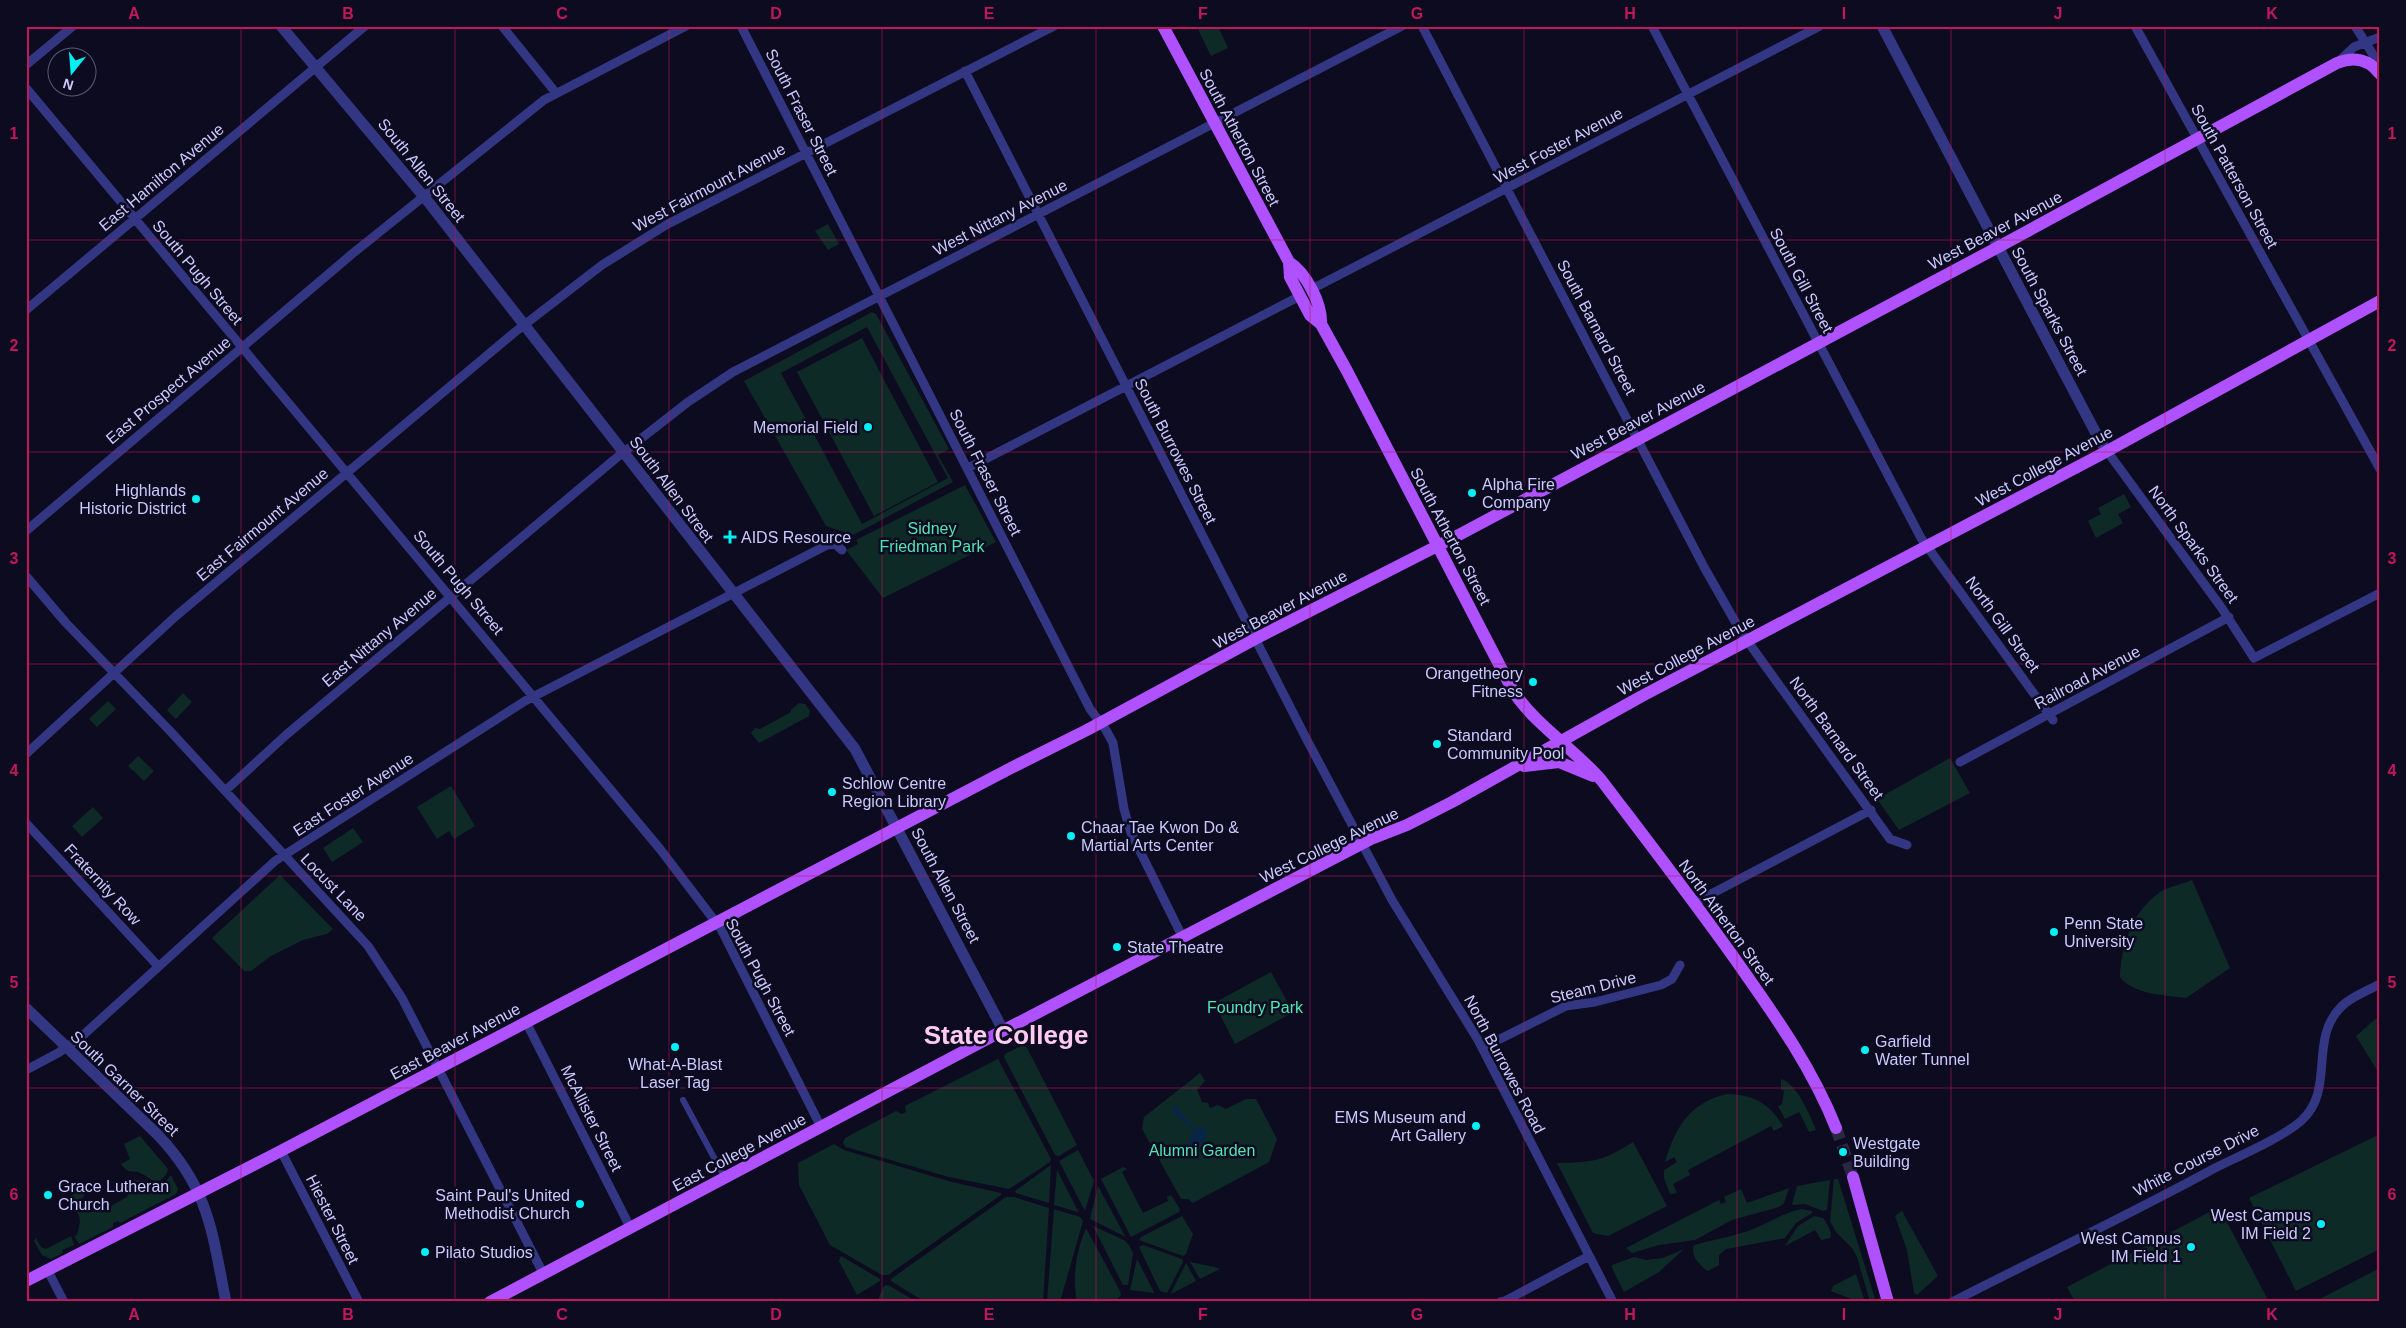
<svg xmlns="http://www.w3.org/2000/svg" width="2406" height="1328" viewBox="0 0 2406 1328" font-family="Helvetica,sans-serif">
	<rect width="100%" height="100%" fill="#0d0b20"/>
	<path fill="#0e2a27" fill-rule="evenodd" d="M1203 26H1218L1228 48 1211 56 1198 29Z
		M828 224 839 244 828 250 815 231Z
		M872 312 876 314 949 449 938 455 953 482 853 535 826 526 744 381ZM867 327 948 478 862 524 781 373Z
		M862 338 938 482 874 516 797 372Z
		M965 485 996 542 883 598 846 550 858 544 856 540Z
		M2124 494 2131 507 2118 514 2123 523 2096 538 2088 521 2101 514 2098 508Z
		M183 693 192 702 176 719 167 710Z
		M108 701 116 709 97 727 89 719Z
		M799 703 805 704 810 711 809 716 759 743 751 733 755 728 760 729 791 712V710Z
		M138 756 154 771 144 781 128 766Z
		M1950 758 1970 793 1899 830 1877 799Z
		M451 786 475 826 454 839 449 831 437 839 417 807Z
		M93 807 103 818 82 837 72 826Z
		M353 828 363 842 332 862 323 848Z
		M280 875 333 929 327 934 303 940 271 956 251 971H244L212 938Z
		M2192 880 2230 968 2186 998C2165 995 2134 995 2120 977 2121 945 2133 909 2162 891 2171 886 2182 884 2192 880Z
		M1271 972 1288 1003V1015L1235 1044 1214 1003Z
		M2380 1015V1075L2356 1036Z
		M1023 1045 1027 1048 1077 1145 1059 1156 1055 1155 1004 1057 1005 1054Z
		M998 1059 1051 1159 1050 1162 1009 1189 949 1177 846 1147 843 1143 845 1138 896 1111 902 1114 906 1112 905 1106Z
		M1200 1073 1205 1081 1197 1090 1202 1102 1208 1103 1210 1108 1218 1105 1226 1109 1246 1099H1256L1277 1139 1269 1162 1193 1203 1188 1199H1181L1142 1129 1144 1117Z
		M1781 1079C1796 1082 1811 1117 1816 1130L1809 1132 1799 1112 1785 1119 1778 1106 1782 1104 1784 1091 1781 1089Z
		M1727 1094C1753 1094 1770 1104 1783 1126L1774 1131 1771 1126 1688 1170 1690 1175 1673 1184 1677 1193 1670 1194 1664 1178V1170L1677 1162 1674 1157 1665 1162C1675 1128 1690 1102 1727 1094Z
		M2380 1134V1249L2296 1291 2249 1198Z
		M140 1136 168 1169 166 1175 160 1181C151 1182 149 1177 142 1174 134 1168 130 1177 121 1164L130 1159 124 1144Z
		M1633 1142 1667 1206 1608 1236 1593 1233 1557 1163C1592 1162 1602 1162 1633 1142Z
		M834 1144 844 1150 952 1182 1001 1193V1195L888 1275H882L830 1245 799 1185 798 1163Z
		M1078 1150 1094 1181 1085 1211 1059 1161Z
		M1051 1165 1049 1203 1016 1193 1015 1191Z
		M1123 1167 1127 1169 1122 1172 1143 1213 1168 1201 1167 1197 1171 1195 1180 1209 1179 1212 1131 1237 1101 1179Z
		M1057 1170 1078 1211V1212L1054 1205Z
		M171 1175 178 1189 176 1194 120 1223 118 1221 113 1223V1227L79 1244 74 1236 77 1235 80 1222 79 1215 67 1200 78 1188 85 1194 82 1199 83 1204 88 1206 92 1212 102 1211 103 1206H111L127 1197 134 1180 149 1181 155 1186 166 1181Z
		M1834 1179H1838L1876 1302H1870L1857 1257 1852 1248 1836 1232 1830 1221Z
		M1830 1180 1827 1210 1823 1211 1805 1204 1792 1205 1797 1186Z
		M1098 1186 1125 1236H1124L1090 1219Z
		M1789 1188 1784 1203 1779 1207 1732 1220 1695 1240 1659 1245 1632 1253 1626 1248 1719 1200 1721 1204 1726 1202 1724 1197 1741 1189 1747 1203Z
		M1006 1197H1014L1049 1208 1043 1302H925L891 1281V1279Z
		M2219 1207 2269 1302H2075L2067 1287Z
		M1054 1209 1080 1217 1083 1221 1060 1302H1047Z
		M1802 1209 1812 1211V1213L1796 1223 1785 1238 1726 1249 1719 1255V1265L1708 1271C1699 1266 1690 1254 1694 1245 1712 1240 1730 1237 1748 1231 1767 1224 1782 1213 1802 1209Z
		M1902 1211 1938 1276 1917 1295 1914 1293 1907 1250 1895 1216Z
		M1182 1216 1193 1234 1186 1254 1183 1256 1139 1240 1141 1237Z
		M1814 1216 1823 1218C1827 1223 1833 1233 1830 1238L1821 1240 1815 1230 1785 1246 1798 1226Z
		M1093 1226 1124 1240 1129 1245 1133 1253 1128 1285H1123Z
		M1086 1228 1120 1291 1121 1295 1114 1302H1077C1072 1277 1076 1252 1086 1228Z
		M71 1236 74 1245 62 1250 63 1253 51 1259 42 1255 34 1241 36 1238 41 1247 46 1249Z
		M1143 1245 1182 1259 1183 1262 1167 1293 1160 1291 1139 1247Z
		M1684 1249 1659 1272 1624 1292 1612 1268V1265L1634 1257 1647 1260 1663 1258Z
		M841 1256 880 1279V1281L857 1295 839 1261Z
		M1137 1259 1154 1292V1293L1130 1290Z
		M1190 1262 1219 1268 1220 1269 1200 1279Z
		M1186 1263 1196 1281 1171 1294V1293Z
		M2380 1268V1302H2314Z
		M1856 1274 1865 1302H1858L1831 1291 1833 1286Z
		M888 1285 890 1286 917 1302H877L884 1286Z"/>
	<path fill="#092546" d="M1173 1106H1176L1195 1129 1202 1126 1207 1130 1203 1146 1201 1144 1198 1148 1190 1147 1187 1144 1193 1130C1187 1123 1175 1116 1171 1108Z"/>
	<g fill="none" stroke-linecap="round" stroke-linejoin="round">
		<path stroke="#2a2841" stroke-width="12" stroke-dasharray="12 6" stroke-linecap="butt" d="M1836 1128 1853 1177"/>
		<path stroke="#333682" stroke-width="6" d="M683 1100 725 1178"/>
		<path stroke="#333682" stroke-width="9" d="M502 26 556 93
			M741 26 1090 709 1106 730 1113 743 1124 809 1131 833 1183 938
			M1422 26 1704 567 1741 632 1890 839 1907 845
			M1652 26 1921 538 2053 720
			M2135 26 2380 469
			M2355 26 2372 53 2380 71
			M2339 61 2354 47 2380 37
			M26 65 73 26
			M965 71 1307 740 1392 900 1478 1040 1613 1302
			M26 88 660 849 721 929 821 1127
			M1310 290 1820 26
			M26 310 365 26
			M2107 451 2221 607 2254 658 2380 593
			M968 468 1300 296
			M26 531 352 254 544 100 686 26
			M26 576 66 623 171 732 368 946 402 998 543 1273
			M26 754 176 616 515 332 602 265 666 225 1054 26
			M1960 762 2229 617
			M225 791 286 735 615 459 688 402 733 372 1402 26
			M26 823 158 966
			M1694 903 1871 810
			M526 1022 630 1227
			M1482 1048 1566 1006 1595 1002 1661 985 1672 979 1680 965
			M26 1070 58 1053 80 1038 275 861 525 701 827 545 835 544 842 550
			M281 1151 359 1302
			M48 1271 64 1302
			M1500 1302 1505 1301 1589 1256
			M1952 1302C2040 1257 2129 1215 2215 1168 2239 1156 2283 1137 2301 1121 2336 1090 2308 1040 2341 1007 2350 997 2367 991 2380 984"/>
		<path stroke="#333682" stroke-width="11" d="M281 26 430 204 855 749 1003 1030
			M1882 26 2100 441 2107 451
			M26 1008 158 1135C210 1190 212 1233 226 1302"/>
		<path stroke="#b051ff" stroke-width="12" d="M1163 26 1289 262 1290 277 1310 315 1321 324 1347 371 1513 691C1536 726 1575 749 1602 781 1649 843 1697 905 1742 969 1778 1020 1813 1070 1836 1128
			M1289 262C1306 273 1322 303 1321 324
			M1524 766 1559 762 1593 776
			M1853 1177 1888 1302
			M26 1281 273 1155 1011 768 1087 730 1255 639 1455 537 1989 252 2337 63C2354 56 2369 59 2380 74
			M490 1302 987 1039 1371 839 1407 825 1452 802 1642 696 2100 455 2380 301"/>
	</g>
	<path fill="none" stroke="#c2185b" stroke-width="1" stroke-opacity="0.55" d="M241 26V1302M455 26V1302M669 26V1302M882 26V1302M1096 26V1302M1310 26V1302M1524 26V1302M1737 26V1302M1951 26V1302M2165 26V1302M26 240H2380M26 452H2380M26 664H2380M26 876H2380M26 1088H2380"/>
	<g fill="#00f0f5" stroke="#0d0b20" stroke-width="2">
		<circle cx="868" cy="427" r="5"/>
		<circle cx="1472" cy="493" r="5"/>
		<circle cx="196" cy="499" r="5"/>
		<path d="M727.5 529.5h5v5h5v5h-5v5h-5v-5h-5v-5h5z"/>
		<circle cx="1533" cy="682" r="5"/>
		<circle cx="1437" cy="744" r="5"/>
		<circle cx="832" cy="792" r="5"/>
		<circle cx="1071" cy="836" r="5"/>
		<circle cx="2054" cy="932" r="5"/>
		<circle cx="1117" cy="947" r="5"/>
		<circle cx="675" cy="1047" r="5"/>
		<circle cx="1865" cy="1050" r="5"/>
		<circle cx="1476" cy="1126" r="5"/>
		<circle cx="1843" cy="1152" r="5"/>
		<circle cx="48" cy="1195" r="5"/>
		<circle cx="580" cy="1204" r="5"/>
		<circle cx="2321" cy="1224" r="5"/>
		<circle cx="2191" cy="1247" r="5"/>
		<circle cx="425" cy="1252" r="5"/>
	</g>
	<g text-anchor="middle" stroke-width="5" stroke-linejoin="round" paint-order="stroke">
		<g font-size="16" fill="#cbcaff" stroke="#0d0b20">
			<text transform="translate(802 112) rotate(63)" y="6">South Fraser Street</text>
			<text transform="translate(1240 137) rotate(62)" y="6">South Atherton Street</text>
			<text transform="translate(1558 145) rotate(-28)" y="6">West Foster Avenue</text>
			<text transform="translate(422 170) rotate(51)" y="6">South Allen Street</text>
			<text transform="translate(2235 176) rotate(61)" y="6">South Patterson Street</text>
			<text transform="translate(161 177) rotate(-40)" y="6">East Hamilton Avenue</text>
			<text transform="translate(709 187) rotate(-28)" y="6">West Fairmount Avenue</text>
			<text transform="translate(1000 217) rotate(-27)" y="6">West Nittany Avenue</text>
			<text transform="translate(1995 230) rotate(-28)" y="6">West Beaver Avenue</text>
			<text transform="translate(198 272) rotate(50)" y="6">South Pugh Street</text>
			<text transform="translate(1802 280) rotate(62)" y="6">South Gill Street</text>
			<text transform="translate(2050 311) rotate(62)" y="6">South Sparks Street</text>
			<text transform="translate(1597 327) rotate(62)" y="6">South Barnard Street</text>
			<text transform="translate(168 390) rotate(-40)" y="6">East Prospect Avenue</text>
			<text transform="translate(1638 420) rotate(-28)" y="6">West Beaver Avenue</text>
			<text transform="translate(1176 451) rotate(63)" y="6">South Burrowes Street</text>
			<text transform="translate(2044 466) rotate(-28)" y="6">West College Avenue</text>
			<text transform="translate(986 472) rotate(63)" y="6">South Fraser Street</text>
			<text transform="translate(672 489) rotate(53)" y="6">South Allen Street</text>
			<text transform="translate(262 524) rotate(-40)" y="6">East Fairmount Avenue</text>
			<text transform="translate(1451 536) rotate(62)" y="6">South Atherton Street</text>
			<text transform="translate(2194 544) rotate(54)" y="6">North Sparks Street</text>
			<text transform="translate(459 582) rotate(50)" y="6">South Pugh Street</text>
			<text transform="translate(1280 609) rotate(-28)" y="6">West Beaver Avenue</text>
			<text transform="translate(2003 624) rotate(54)" y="6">North Gill Street</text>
			<text transform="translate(379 637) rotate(-40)" y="6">East Nittany Avenue</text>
			<text transform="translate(1686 655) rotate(-28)" y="6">West College Avenue</text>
			<text transform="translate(2087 677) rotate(-28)" y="6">Railroad Avenue</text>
			<text transform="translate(1837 738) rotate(54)" y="6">North Barnard Street</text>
			<text transform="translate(353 794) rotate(-33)" y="6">East Foster Avenue</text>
			<text transform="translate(1329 845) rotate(-26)" y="6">West College Avenue</text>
			<text transform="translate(103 884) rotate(47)" y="6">Fraternity Row</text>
			<text transform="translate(946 885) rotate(62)" y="6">South Allen Street</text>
			<text transform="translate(334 887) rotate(46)" y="6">Locust Lane</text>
			<text transform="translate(1727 922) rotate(54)" y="6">North Atherton Street</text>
			<text transform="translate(761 977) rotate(62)" y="6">South Pugh Street</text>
			<text transform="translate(1593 987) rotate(-14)" y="6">Steam Drive</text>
			<text transform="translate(455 1041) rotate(-28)" y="6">East Beaver Avenue</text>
			<text transform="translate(1505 1064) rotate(62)" y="6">North Burrowes Road</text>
			<text transform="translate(125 1083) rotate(44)" y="6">South Garner Street</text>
			<text transform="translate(592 1118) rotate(63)" y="6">McAllister Street</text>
			<text transform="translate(739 1152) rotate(-28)" y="6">East College Avenue</text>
			<text transform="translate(2196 1160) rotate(-27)" y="6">White Course Drive</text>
			<text transform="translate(333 1219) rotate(63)" y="6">Hiester Street</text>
		</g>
		<g font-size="16" fill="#cbcaff" stroke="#0d0b20" text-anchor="start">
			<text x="858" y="433" text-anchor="end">Memorial Field</text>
			<text x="1482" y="490">Alpha Fire<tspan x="1482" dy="18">Company</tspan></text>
			<text x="186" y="496" text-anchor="end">Highlands<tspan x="186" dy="18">Historic District</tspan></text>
			<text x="741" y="543">AIDS Resource</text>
			<text x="1523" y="679" text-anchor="end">Orangetheory<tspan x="1523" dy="18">Fitness</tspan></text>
			<text x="1447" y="741">Standard<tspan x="1447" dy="18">Community Pool</tspan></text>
			<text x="842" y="789">Schlow Centre<tspan x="842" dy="18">Region Library</tspan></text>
			<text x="1081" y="833">Chaar Tae Kwon Do &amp;<tspan x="1081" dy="18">Martial Arts Center</tspan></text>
			<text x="2064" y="929">Penn State<tspan x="2064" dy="18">University</tspan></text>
			<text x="1127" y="953">State Theatre</text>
			<text x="1875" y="1047">Garfield<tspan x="1875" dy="18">Water Tunnel</tspan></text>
			<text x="675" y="1070" text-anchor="middle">What-A-Blast<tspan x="675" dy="18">Laser Tag</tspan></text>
			<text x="1466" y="1123" text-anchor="end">EMS Museum and<tspan x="1466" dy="18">Art Gallery</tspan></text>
			<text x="1853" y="1149">Westgate<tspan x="1853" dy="18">Building</tspan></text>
			<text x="58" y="1192">Grace Lutheran<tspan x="58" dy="18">Church</tspan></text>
			<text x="570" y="1201" text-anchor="end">Saint Paul's United<tspan x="570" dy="18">Methodist Church</tspan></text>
			<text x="2311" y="1221" text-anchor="end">West Campus<tspan x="2311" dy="18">IM Field 2</tspan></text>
			<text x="2181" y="1244" text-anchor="end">West Campus<tspan x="2181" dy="18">IM Field 1</tspan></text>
			<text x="435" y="1258">Pilato Studios</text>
		</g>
		<g font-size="16" fill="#4ee6b4" stroke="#0d0b20">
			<text x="932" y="534">Sidney<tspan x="932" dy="18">Friedman Park</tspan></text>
			<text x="1255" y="1013">Foundry Park</text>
			<text x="1202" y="1156">Alumni Garden</text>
		</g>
		<g font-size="26" font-weight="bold" fill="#ffccf0" stroke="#0d0b20">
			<text x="1006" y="1044">State College</text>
		</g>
	</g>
	<rect width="2406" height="1328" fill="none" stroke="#0d0b20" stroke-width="55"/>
	<g transform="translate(72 72) rotate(197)"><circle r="24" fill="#0d0b20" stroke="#595779"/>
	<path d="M0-4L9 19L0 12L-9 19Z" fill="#00f0f5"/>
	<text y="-8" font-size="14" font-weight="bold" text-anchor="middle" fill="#cbcaff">N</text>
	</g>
	<rect x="28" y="28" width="2350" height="1272" fill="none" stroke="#c2185b" stroke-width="2"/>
	<g font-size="16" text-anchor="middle" font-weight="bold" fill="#c2185b">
		<text x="134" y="19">A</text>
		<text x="348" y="19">B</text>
		<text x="562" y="19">C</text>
		<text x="776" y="19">D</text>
		<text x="989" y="19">E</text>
		<text x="1203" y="19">F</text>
		<text x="1417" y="19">G</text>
		<text x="1630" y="19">H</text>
		<text x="1844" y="19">I</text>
		<text x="2058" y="19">J</text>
		<text x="2272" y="19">K</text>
		<text x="14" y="139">1</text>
		<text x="2392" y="139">1</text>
		<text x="14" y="351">2</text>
		<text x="2392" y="351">2</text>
		<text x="14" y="564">3</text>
		<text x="2392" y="564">3</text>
		<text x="14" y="776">4</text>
		<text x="2392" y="776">4</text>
		<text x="14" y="988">5</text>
		<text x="2392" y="988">5</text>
		<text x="14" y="1200">6</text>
		<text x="2392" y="1200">6</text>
		<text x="134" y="1320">A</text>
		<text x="348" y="1320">B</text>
		<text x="562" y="1320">C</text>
		<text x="776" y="1320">D</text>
		<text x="989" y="1320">E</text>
		<text x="1203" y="1320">F</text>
		<text x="1417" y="1320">G</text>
		<text x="1630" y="1320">H</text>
		<text x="1844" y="1320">I</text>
		<text x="2058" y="1320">J</text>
		<text x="2272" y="1320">K</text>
	</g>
</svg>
